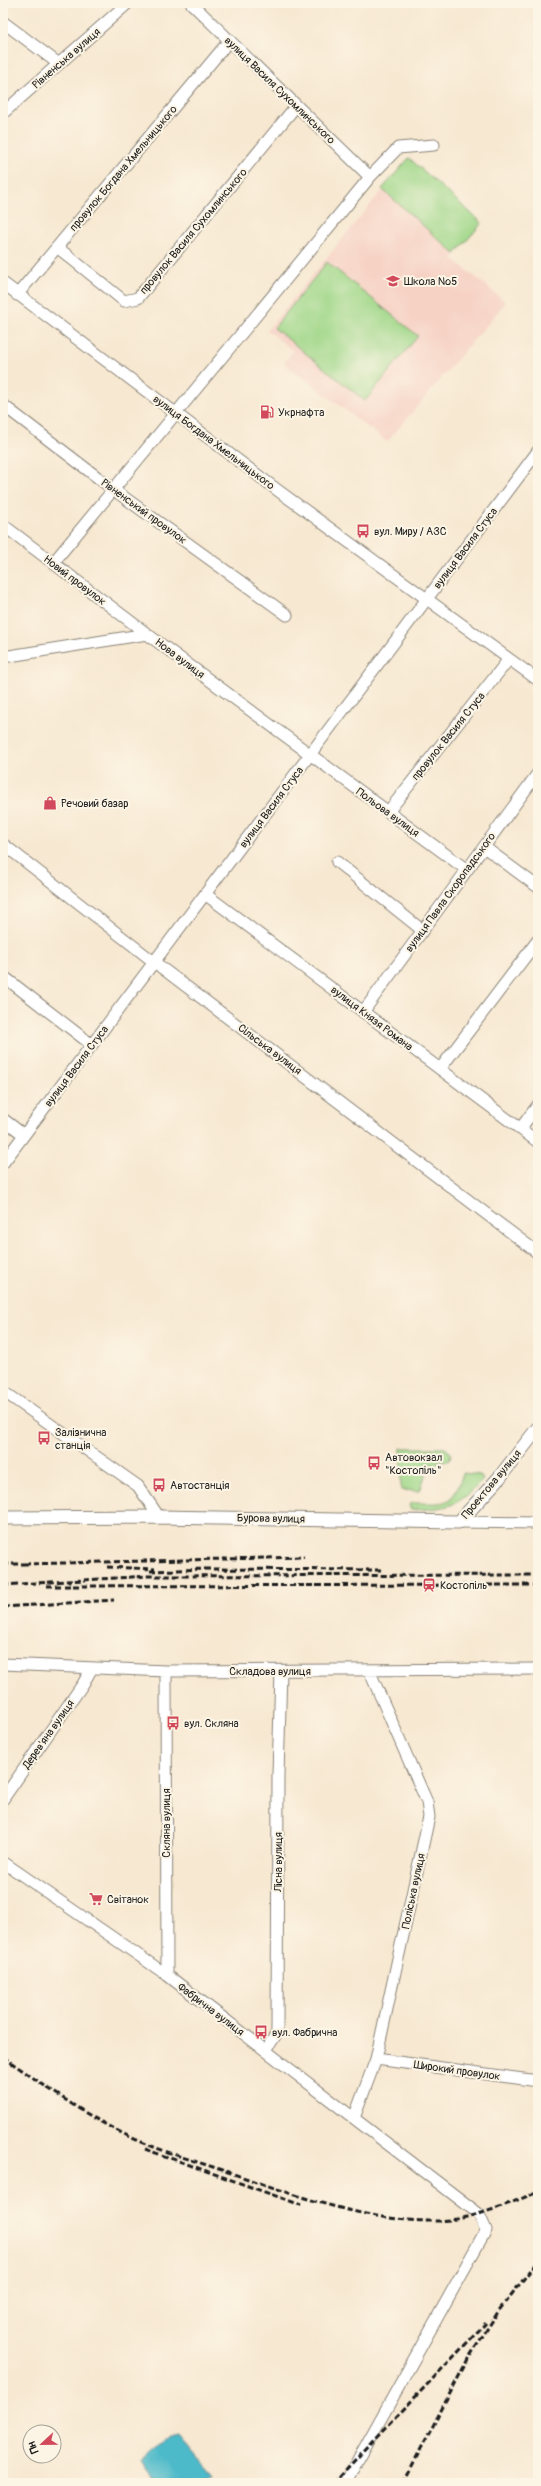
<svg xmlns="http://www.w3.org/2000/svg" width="541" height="2486" viewBox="0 0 541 2486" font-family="Pangolin,sans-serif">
	<rect width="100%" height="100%" fill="#fcf5e5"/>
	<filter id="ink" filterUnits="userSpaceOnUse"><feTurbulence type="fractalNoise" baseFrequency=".025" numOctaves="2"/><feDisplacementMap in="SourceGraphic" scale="8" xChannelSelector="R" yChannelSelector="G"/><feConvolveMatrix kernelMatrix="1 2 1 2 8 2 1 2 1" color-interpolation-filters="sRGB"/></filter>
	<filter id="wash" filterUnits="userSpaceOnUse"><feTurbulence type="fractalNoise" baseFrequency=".012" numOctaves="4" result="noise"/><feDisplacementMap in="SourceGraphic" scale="16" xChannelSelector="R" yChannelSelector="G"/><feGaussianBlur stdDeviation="0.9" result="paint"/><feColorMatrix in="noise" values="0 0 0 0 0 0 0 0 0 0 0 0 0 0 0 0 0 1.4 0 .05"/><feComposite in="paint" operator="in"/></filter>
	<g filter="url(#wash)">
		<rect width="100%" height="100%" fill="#f7e8d1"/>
		<path fill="#f6d2c5" d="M409 158 482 223 455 254 453 259 506 302 387 442 284 363 293 351 267 330Z"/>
		<path fill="#9fd788" stroke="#5e7a52" d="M409 158 482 223 455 254 382 189Z
			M327 262 418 336 365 401 274 328Z
			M401 1448H445L451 1453 450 1459 447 1461 439 1460 437 1465 429 1464 420 1491 401 1490Z
			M463 1473 480 1475 483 1480C456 1508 449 1508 411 1510L409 1505 413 1503C446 1503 452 1508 463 1473Z"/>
		<path fill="#4ebac9" stroke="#356b72" d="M179 2437 213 2477 203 2483H156L143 2460C149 2449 167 2439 179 2437Z"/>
	</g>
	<g filter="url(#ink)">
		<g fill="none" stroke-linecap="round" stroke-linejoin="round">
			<g stroke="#8a8276" stroke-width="13">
				<path id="minor" d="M191 3 370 177
					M3 22 59 64
					M3 113 128 3
					M57 247 124 301 138 298 296 106
					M3 283 280 492 538 680
					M17 295 229 41
					M3 405 114 490 287 615
					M3 525 147 634
					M53 563 370 177 398 148 434 145
					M3 657 147 634 467 870
					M388 812 509 659
					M3 844 154 962 538 1253
					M484 847 538 887
					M337 862 422 930
					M205 894 538 1142
					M3 976 92 1045
					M363 1012 538 773
					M440 1069 538 940
					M3 1119 24 1135
					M520 1129 538 1105
					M3 1163 538 451
					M3 1391 138 1486 159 1517
					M459 1522 538 1523
					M3 1664 166 1671 538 1669
					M166 1671 167 1975
					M3 1799 83 1684 92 1668
					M3 1862 167 1975 479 2214 486 2230 345 2483
					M266 2050 277 2033 278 1775 281 1671
					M376 2059 538 2081
					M354 2118 376 2059 429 1817 427 1802 369 1670"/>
			</g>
			<g stroke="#8a8276" stroke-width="15">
				<path id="major" d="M3 1518 159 1517 459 1522 499 1478 538 1428"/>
			</g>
			<use href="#minor" stroke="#fff" stroke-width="11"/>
			<use href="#major" stroke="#fff" stroke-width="13"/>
			<path stroke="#1c1c1c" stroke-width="3" stroke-dasharray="6 3" stroke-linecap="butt" d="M3 1564H29
				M24 1564 304 1557
				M107 1567 155 1569
				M150 1571 205 1569 384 1570
				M3 1585 148 1576 538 1575
				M46 1586 538 1585
				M3 1607 114 1600
				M3 2057C43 2084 82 2114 126 2135 157 2150 192 2160 225 2171 293 2194 363 2222 436 2221 472 2220 505 2205 538 2192
				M145 2149 301 2205
				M333 2483 486 2323
				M403 2483 468 2359 500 2309 538 2261"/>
		</g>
	</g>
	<defs>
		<g id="school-bare" transform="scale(1.08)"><path d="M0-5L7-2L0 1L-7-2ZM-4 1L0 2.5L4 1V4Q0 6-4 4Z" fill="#d1495b" stroke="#fcf5e5" stroke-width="2.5" paint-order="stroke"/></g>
		<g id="fuel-bare" transform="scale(1.08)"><path d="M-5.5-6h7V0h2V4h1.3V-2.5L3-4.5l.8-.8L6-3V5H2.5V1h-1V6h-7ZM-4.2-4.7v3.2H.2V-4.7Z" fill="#d1495b" stroke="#fcf5e5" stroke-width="2.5" paint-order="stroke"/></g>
		<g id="bus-bare" transform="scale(1.08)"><path d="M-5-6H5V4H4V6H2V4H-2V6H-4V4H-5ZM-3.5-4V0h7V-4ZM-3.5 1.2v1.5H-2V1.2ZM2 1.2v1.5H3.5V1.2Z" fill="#d1495b" stroke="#fcf5e5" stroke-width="2.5" paint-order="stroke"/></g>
		<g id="shop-bare" transform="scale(1.08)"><path d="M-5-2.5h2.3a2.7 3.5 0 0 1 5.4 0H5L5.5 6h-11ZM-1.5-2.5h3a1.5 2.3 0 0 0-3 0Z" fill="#d1495b" stroke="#fcf5e5" stroke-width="2.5" paint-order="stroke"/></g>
		<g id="station-bare" transform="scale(1.08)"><path d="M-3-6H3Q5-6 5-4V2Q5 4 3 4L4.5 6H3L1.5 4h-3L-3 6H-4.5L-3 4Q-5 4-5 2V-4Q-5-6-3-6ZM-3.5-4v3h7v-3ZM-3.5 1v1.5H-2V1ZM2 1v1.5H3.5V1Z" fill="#d1495b" stroke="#fcf5e5" stroke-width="2.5" paint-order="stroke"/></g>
		<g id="supermarket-bare" transform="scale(1.08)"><path d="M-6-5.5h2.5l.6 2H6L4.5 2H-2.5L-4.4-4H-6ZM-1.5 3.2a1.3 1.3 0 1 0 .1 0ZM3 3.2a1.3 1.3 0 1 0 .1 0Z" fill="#d1495b" stroke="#fcf5e5" stroke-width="2.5" paint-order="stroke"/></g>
	</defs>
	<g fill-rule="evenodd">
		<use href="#school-bare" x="393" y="281"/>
		<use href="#fuel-bare" x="267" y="412"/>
		<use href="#bus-bare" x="363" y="531"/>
		<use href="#shop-bare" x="50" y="803"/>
		<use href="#bus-bare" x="44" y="1438"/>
		<use href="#bus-bare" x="374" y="1463"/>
		<use href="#bus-bare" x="159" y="1485"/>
		<use href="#station-bare" x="429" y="1585"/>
		<use href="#bus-bare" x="173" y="1723"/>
		<use href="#supermarket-bare" x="96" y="1899"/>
		<use href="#bus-bare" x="261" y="2032"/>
	</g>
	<g text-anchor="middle" stroke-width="4" stroke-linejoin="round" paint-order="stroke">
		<g font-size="11" fill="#1c1c1c" stroke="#fcf5e5">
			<text transform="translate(66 58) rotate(-41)" y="4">Рівненська вулиця</text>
			<text transform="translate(280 90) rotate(44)" y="4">вулиця Василя Сухомлинського</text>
			<text transform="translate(123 168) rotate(-50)" y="4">провулок Богдана Хмельницького</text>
			<text transform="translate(193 231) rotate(-50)" y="4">провулок Василя Сухомлинського</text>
			<text transform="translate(214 442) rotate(37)" y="4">вулиця Богдана Хмельницького</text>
			<text transform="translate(144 511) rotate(36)" y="4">Рівненський провулок</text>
			<text transform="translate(465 548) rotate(-53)" y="4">вулиця Василя Стуса</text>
			<text transform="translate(75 580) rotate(37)" y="4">Новий провулок</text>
			<text transform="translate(180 658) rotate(37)" y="4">Нова вулиця</text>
			<text transform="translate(448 736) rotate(-51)" y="4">провулок Василя Стуса</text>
			<text transform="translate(271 807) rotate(-53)" y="4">вулиця Василя Стуса</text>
			<text transform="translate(388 812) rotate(36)" y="4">Польова вулиця</text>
			<text transform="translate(450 892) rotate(-54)" y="4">вулиця Павла Скоропадського</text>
			<text transform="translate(372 1018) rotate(37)" y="4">вулиця Князя Романа</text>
			<text transform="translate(270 1049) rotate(37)" y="4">Сільська вулиця</text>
			<text transform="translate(76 1066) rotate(-53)" y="4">вулиця Василя Стуса</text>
			<text transform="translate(491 1484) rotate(-50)" y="4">Проектова вулиця</text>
			<text transform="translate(271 1518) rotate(1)" y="4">Бурова вулиця</text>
			<text x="270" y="1675">Складова вулиця</text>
			<text transform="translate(48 1734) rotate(-55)" y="4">Дерев'яна вулиця</text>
			<text transform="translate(166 1823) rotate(-90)" y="4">Скляна вулиця</text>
			<text transform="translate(278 1862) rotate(-90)" y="4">Лісна вулиця</text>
			<text transform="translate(413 1891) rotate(-78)" y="4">Поліська вулиця</text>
			<text transform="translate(211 2009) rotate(37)" y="4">Фабрична вулиця</text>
			<text transform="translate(457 2070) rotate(8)" y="4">Широкий провулок</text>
		</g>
		<g font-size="11" fill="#1c1c1c" stroke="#fcf5e5" text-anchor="start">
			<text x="404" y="285">Школа №5</text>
			<text x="278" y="416">Укрнафта</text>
			<text x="374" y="535">вул. Миру / АЗС</text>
			<text x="61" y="807">Речовий базар</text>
			<text x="55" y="1436">Залізнична<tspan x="55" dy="13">станція</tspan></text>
			<text x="385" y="1461">Автовокзал<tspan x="385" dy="13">"Костопіль"</tspan></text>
			<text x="170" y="1489">Автостанція</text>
			<text x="440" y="1589">Костопіль</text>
			<text x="184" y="1727">вул. Скляна</text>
			<text x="107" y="1903">Світанок</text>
			<text x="272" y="2036">вул. Фабрична</text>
		</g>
	</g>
	<rect width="541" height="2486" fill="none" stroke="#fcf5e5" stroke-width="16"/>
	<g transform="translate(42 2444) rotate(248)"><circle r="19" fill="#fcf5e5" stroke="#a29e95"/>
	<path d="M0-3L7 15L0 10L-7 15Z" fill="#d1495b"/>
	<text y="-6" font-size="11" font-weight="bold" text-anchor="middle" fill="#1c1c1c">Пн</text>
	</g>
</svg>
